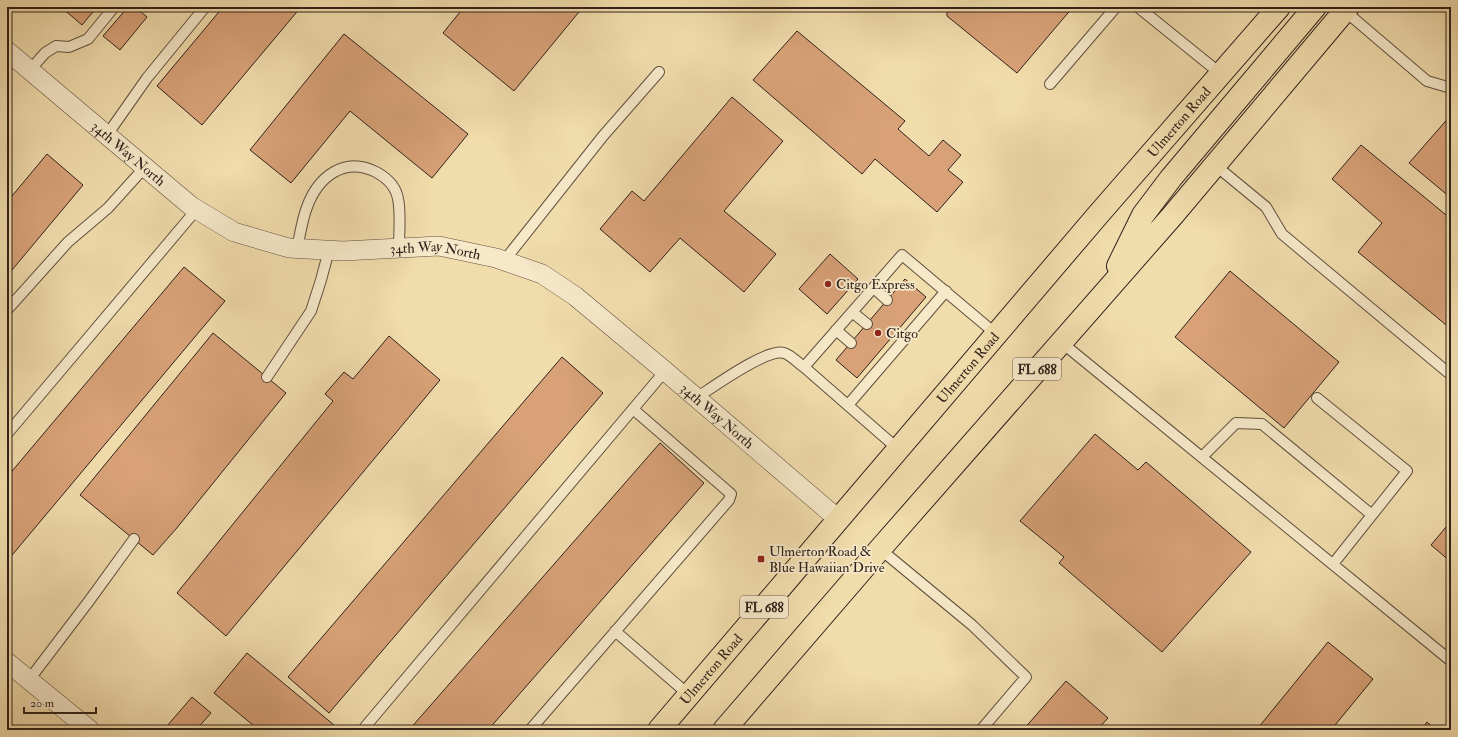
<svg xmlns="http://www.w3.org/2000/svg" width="1458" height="737" viewBox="0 0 1458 737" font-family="'IM FELL Double Pica',serif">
	<rect width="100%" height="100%" fill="#f1dcac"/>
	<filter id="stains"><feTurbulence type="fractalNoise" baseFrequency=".005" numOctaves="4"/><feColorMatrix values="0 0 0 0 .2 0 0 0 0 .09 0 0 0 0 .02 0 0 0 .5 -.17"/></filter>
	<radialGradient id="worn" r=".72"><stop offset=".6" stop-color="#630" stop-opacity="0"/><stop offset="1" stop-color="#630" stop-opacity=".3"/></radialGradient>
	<path fill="#d8a178" stroke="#30211a" d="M61 7H97L82 25Z
		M128 7H135L147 17 120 50 103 36Z
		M223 7H301L202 125 157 86Z
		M464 7H583L514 91 443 33Z
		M947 7H1073L1017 73 947 16Z
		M797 31 905 121 898 129 929 156 943 140 961 155 948 170 963 182 937 212 875 159 862 174 753 80Z
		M344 34 468 134 432 178 350 111 291 183 250 150Z
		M732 97 783 141 724 211 776 254 744 292 680 238 650 272 600 229 632 191 644 201Z
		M1451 115V198L1409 163Z
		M1361 145 1451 219V329L1358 252 1382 223 1332 179Z
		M47 154 83 185 7 276V202Z
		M830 254 858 279 827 314 799 289Z
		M184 267 225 301 8 560 7 558V477Z
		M1230 271 1339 362 1284 428 1175 337Z
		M905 279 926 297 857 378 836 360Z
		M213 333 286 393 176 529 153 555 80 495Z
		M389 336 440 380 226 636 177 593 333 401 325 394 344 372 353 379Z
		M562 357 603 393 329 713 288 677Z
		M1095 434 1138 470 1146 462 1251 552 1162 652 1059 563 1064 557 1020 521Z
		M660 443 704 483 488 730H409Z
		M1451 521V562L1431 545Z
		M1328 642 1373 679 1331 730H1260L1258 728Z
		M247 653 340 730H259L214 693Z
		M1066 681 1108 718 1097 730H1023Z
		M192 697 211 713 196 730H172L167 726Z
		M1427 722 1436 730H1421Z"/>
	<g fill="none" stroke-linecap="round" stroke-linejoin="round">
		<g stroke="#60503e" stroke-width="12">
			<path id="service" d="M1138 7 1221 74
				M1345 11 1427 81 1451 88
				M30 70 45 53 56 46 69 47 88 39 114 7
				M1050 84 1116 7
				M107 135 147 78 205 7
				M1215 165 1266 207 1282 234 1451 375
				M297 249C300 235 302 220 307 207 318 177 344 156 376 172 387 178 396 186 398 199 401 211 399 234 399 248
				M504 261 603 136 659 72
				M874 288 887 300
				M7 310 68 242 108 208 145 167
				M852 312 867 324
				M836 330 851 343
				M1061 342 1451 661
				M267 377 311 311 321 280 329 250
				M696 398C712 388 766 348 784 353 791 355 798 363 804 367
				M1317 398 1407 471 1333 564
				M848 405 946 291
				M7 434 197 209
				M898 449 804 367 902 255 996 334
				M1202 457 1236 423 1262 424 1372 515
				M880 549 972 625 1026 677 981 730
				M615 631 689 695
				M29 680 89 601 134 539
				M367 730 365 727 665 371
				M530 730 729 500 731 494 633 409"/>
		</g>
		<g stroke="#60503e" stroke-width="20">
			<g id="minor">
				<path id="s1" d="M7 51 191 206 234 232 289 248 343 251 439 246 496 258 542 274 575 296 665 371 838 519"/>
				<path d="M7 662 90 730"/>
			</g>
		</g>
		<g stroke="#30211a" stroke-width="24">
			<g id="primary">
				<path d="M1118 266 1143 215 1171 178 1315 7"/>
				<path id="s2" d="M659 730 1097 216 1279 7"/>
				<path d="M724 730 880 549 1173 215 1348 7"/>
			</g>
		</g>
		<use href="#service" stroke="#f6e8c9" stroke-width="10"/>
		<use href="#minor" stroke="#f6e8c9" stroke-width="19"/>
		<use href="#primary" stroke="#f1dcac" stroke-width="22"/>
	</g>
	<g fill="#8f2418" stroke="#f6e8c9" stroke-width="1.5">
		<circle cx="828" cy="284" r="4"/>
		<circle cx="878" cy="333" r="4"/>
		<rect x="757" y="555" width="8" height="8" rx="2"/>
	</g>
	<g text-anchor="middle" stroke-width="3.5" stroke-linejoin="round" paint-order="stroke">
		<g fill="#f6e8c9" stroke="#6b5d4e" stroke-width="1">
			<rect x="1013" y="358" width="48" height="22" rx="3"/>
			<rect x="740" y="596" width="48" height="22" rx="3"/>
		</g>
		<g font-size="13" font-weight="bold" fill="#30211a">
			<text x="1037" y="374">FL 688</text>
			<text x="764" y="612">FL 688</text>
		</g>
		<g font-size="14" fill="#30211a" stroke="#f6e8c9">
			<text dy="5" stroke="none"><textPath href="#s2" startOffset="800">Ulmerton Road</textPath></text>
			<text dy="5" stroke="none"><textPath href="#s1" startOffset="159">34th Way North</textPath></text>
			<text dy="5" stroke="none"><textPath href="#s1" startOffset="495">34th Way North</textPath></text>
			<text dy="5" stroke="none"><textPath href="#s2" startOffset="476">Ulmerton Road</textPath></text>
			<text dy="5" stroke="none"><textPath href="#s1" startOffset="831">34th Way North</textPath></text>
			<text dy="5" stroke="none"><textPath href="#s2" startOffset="80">Ulmerton Road</textPath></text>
		</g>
		<g font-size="14" fill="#30211a" stroke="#f6e8c9" text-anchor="start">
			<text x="836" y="289">Citgo Express</text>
			<text x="886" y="338">Citgo</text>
			<text x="769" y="556">Ulmerton Road &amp;<tspan x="769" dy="16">Blue Hawaiian Drive</tspan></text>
		</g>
	</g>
	<rect width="1458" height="737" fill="none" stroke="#f1dcac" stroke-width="24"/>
	<rect x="8" y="8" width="1442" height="721" fill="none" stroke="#30211a" stroke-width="2"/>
	<rect x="12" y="12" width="1434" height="713" fill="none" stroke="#30211a"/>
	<path d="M24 707v6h72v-6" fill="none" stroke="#30211a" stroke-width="2"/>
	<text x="30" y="707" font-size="12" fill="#30211a" stroke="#f6e8c9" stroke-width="3" paint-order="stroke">20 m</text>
	<rect width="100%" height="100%" filter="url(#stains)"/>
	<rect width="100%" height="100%" fill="url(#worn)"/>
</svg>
